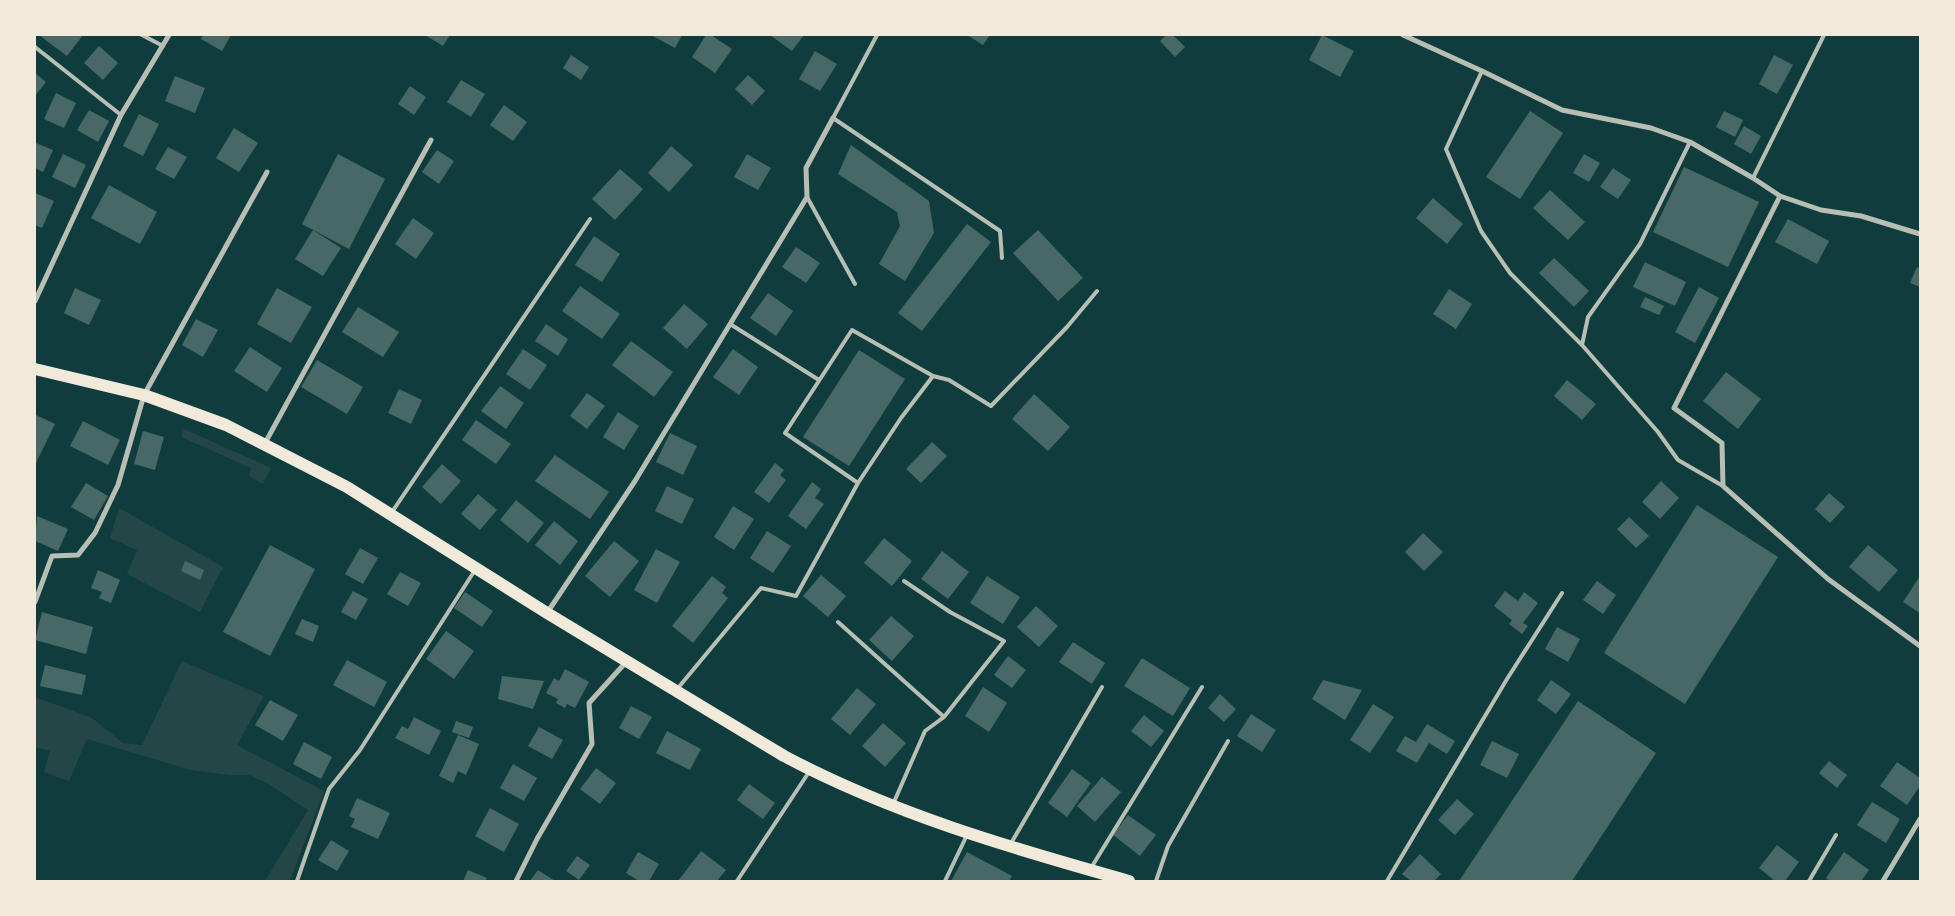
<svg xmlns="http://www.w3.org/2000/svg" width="1955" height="916" viewBox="0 0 1955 916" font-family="Merriweather,serif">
	<rect width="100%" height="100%" fill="#0f3d3e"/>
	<path fill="#244646" d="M184 429 271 468 263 484 249 476 251 468 181 437Z
		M119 508 223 567 200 612 127 574 137 550 110 538Z
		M182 661 264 696 237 745 324 791 290 881H265L308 810 269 784 249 775H229L191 770 87 739 69 781 44 772 50 751 35 747V697L92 718 123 743 142 745Z"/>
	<path fill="#486865" d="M39 35H83L67 56Z
		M203 35H231L222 51 201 39Z
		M425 35H450L443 46Z
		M651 35H682L675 48Z
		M706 35H711L732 49 715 73 692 57Z
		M770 35H804L792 51Z
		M967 35H990L983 45Z
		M1166 35H1173L1185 47 1175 57 1160 41Z
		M1322 35 1354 51 1340 77 1309 60Z
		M99 46 118 63 103 80 84 63Z
		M815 51 837 64 820 91 799 79Z
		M571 55 589 67 581 80 563 68Z
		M1774 55 1793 65 1777 94 1759 84Z
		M35 73 46 82 35 96Z
		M748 75 765 91 752 105 735 89Z
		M175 76 205 88 195 113 165 101Z
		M461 80 485 94 471 117 447 102Z
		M410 86 426 97 414 115 398 104Z
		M56 93 76 103 64 128 44 119Z
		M504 105 527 122 513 141 490 125Z
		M89 110 109 121 98 142 77 130Z
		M1530 111 1563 133 1520 199 1486 177Z
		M1724 111 1743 120 1735 137 1716 127Z
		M139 114 159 124 143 156 123 146Z
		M1744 126 1761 136 1751 154 1734 144Z
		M234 128 258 143 239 172 216 158Z
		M36 143 53 150 43 172 35 168Z
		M851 145 929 201 934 233 905 281 879 264 900 226 897 212 838 174Z
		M671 146 693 165 669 192 648 173Z
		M168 147 187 157 174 179 155 169Z
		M437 150 454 161 439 184 422 172Z
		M63 154 86 165 75 188 52 177Z
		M338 154 385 179 349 249 302 224Z
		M747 154 771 168 758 190 734 177Z
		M1584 154 1600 163 1589 182 1573 173Z
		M1684 167 1759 202 1728 267 1653 232Z
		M1613 168 1631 180 1618 199 1600 187Z
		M620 169 643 189 615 220 592 199Z
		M109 185 157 212 140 244 91 218Z
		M1550 190 1585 222 1568 240 1533 208Z
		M35 193 54 201 42 228 35 225Z
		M1433 198 1463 224 1447 244 1416 218Z
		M413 218 434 233 416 259 395 244Z
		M1788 219 1829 241 1817 264 1775 242Z
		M967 224 991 242 922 331 898 313Z
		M313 230 341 248 323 276 295 259Z
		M1038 230 1083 278 1058 301 1013 253Z
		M594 236 620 254 602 282 575 265Z
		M796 247 820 263 806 283 782 267Z
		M1554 258 1589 291 1574 307 1539 273Z
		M1645 262 1686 282 1675 306 1633 287Z
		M1917 267 1920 269V287L1910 283Z
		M580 286 620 314 602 339 562 311Z
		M1699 287 1719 298 1695 343 1675 332Z
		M75 288 101 300 89 325 64 313Z
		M277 288 312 307 291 343 257 324Z
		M1449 289 1472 304 1456 329 1433 314Z
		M768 293 793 311 776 336 750 318Z
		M1645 297 1664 306 1659 315 1640 307Z
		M684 304 708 324 687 349 663 328Z
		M358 307 399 332 383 357 342 332Z
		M196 319 218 330 203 357 182 345Z
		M546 324 568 339 558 356 535 341Z
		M631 341 673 372 654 397 612 365Z
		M250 347 282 368 267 392 234 371Z
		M523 349 547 365 530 390 506 374Z
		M733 349 758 367 739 395 713 377Z
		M859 350 905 379 849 466 803 437Z
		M317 360 363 387 347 414 301 387Z
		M1726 372 1761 399 1738 429 1703 401Z
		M1567 380 1596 404 1582 420 1554 396Z
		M500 386 524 403 506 429 481 411Z
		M399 389 422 400 411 424 388 413Z
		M587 393 605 406 587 429 570 416Z
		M1034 394 1070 427 1048 451 1012 419Z
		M618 412 639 426 624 450 603 437Z
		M36 415 55 424 35 465V416Z
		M476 420 511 444 496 464 462 440Z
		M83 421 120 440 108 465 70 446Z
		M143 431 164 437 155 470 134 464Z
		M670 433 697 446 683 475 656 462Z
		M932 442 947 456 921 483 906 469Z
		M555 455 609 492 590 519 535 481Z
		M775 463 784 470 780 475 786 480 769 503 754 492Z
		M442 464 461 481 441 504 422 487Z
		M1661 481 1679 498 1660 519 1642 502Z
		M812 482 821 489 815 498 824 504 806 529 788 516Z
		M86 483 108 496 94 520 71 507Z
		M667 486 694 499 682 524 655 511Z
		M1829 493 1845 507 1830 523 1815 509Z
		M478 494 497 510 480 530 461 514Z
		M516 500 544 523 528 543 500 520Z
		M1697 505 1778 557 1685 704 1604 653Z
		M733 506 754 519 734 550 714 537Z
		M37 516 68 529 58 551 35 541Z
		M1629 517 1649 536 1636 548 1617 529Z
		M554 521 578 541 560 565 535 545Z
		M767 531 791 546 773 573 750 558Z
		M1423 533 1443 552 1424 571 1405 552Z
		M884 538 912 561 892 586 864 563Z
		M614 541 639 561 610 597 585 576Z
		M270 545 315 569 270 656 223 632Z
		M1868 545 1898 570 1879 592 1849 567Z
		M360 548 378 558 363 584 345 574Z
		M656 549 680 562 657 603 634 590Z
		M942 551 969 572 948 599 921 579Z
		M185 561 204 570 200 580 181 571Z
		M98 570 120 580 111 603 99 598 102 592 91 588Z
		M400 572 421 583 408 606 387 594Z
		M821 575 846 596 828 617 803 596Z
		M712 576 726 587 722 593 728 598 693 643 672 626Z
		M987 576 1020 597 1003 624 970 603Z
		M1920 576V613L1903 602Z
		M1597 581 1616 595 1603 614 1583 600Z
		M353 591 368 599 356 620 341 612Z
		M1505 591 1518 601 1524 592 1538 603 1523 623 1528 626 1522 634 1509 624 1512 620 1494 606Z
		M465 592 493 611 482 627 454 608Z
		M1036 606 1058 626 1039 647 1017 627Z
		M42 612 93 627 86 654 35 640Z
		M891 616 914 636 892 661 869 640Z
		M302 619 319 626 313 642 295 634Z
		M1557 627 1580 639 1568 662 1545 649Z
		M446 631 474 651 454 679 426 659Z
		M1073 642 1105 663 1092 684 1059 662Z
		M1008 656 1026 670 1012 688 994 675Z
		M1142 658 1190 688 1173 716 1124 686Z
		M347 660 387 682 374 707 333 685Z
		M45 665 86 675 82 695 40 686Z
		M565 669 589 682 575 708 567 704 565 708 556 703 558 699 546 693 554 678 559 681Z
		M502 676 544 681 533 709 498 699Z
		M1323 680 1362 690 1345 720 1312 699Z
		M1551 680 1571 694 1556 714 1537 700Z
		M983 687 1007 703 989 732 965 716Z
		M857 688 876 704 850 735 831 719Z
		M1220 694 1236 709 1224 722 1208 708Z
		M270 700 298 715 283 741 255 725Z
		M1578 701 1656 753 1572 881H1459Z
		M1373 704 1394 717 1370 753 1350 740Z
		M631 706 652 717 639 739 619 728Z
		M1251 714 1276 730 1262 752 1237 736Z
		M1144 715 1164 731 1151 747 1131 731Z
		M414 717 441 731 429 755 395 738 402 726 408 729Z
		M456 721 473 727 469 738 452 732Z
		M883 723 906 743 885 767 862 746Z
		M1427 724 1455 741 1447 754 1429 743 1417 763 1396 751 1405 736 1416 742Z
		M539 727 563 740 552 759 528 746Z
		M667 731 701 749 690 770 656 753Z
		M458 735 479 744 466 775 458 771 453 783 439 776Z
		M1492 741 1519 754 1507 778 1480 765Z
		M304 742 332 757 321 779 293 764Z
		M1829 761 1847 775 1837 788 1819 773Z
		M1897 762 1920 778V786L1907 805 1880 786Z
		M513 764 537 778 524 801 500 788Z
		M596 768 616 783 600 804 580 789Z
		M1072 769 1091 783 1067 817 1048 803Z
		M1102 777 1121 792 1095 822 1077 806Z
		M749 784 775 803 763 819 737 800Z
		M357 798 390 813 378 839 351 827 355 819 349 816Z
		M1457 799 1474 814 1455 835 1438 820Z
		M1872 802 1900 819 1886 843 1857 825Z
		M490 808 519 824 504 852 475 836Z
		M1128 815 1156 835 1140 856 1113 835Z
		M331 840 349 851 337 871 318 860Z
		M1777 845 1799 862 1785 881H1775L1759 868Z
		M701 851 726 870 717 881H678Z
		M638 852 659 864 649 881H639L626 873Z
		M967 852 1012 876 1009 881H951Z
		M1844 852 1869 870 1861 881H1830L1826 878Z
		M1420 854 1441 874 1434 881H1411L1402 874Z
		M577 856 590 865 579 880 566 871Z
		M468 870 487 878 485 881H463Z
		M538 870 555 881H530Z"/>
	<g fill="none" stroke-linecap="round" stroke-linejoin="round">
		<path stroke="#b8beb3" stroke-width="4" d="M142 35 163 46
			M877 35 833 118 1000 231 1002 258
			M35 47 121 115
			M1482 71 1446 149 1481 231 1510 273 1582 345 1658 432 1678 460 1723 486
			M1753 178 1824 35
			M807 197 855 284
			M730 324 819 380
			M1582 345 1588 317 1640 244 1690 142
			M858 483 785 433 852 330 933 376
			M392 512 590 219
			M838 622 944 717
			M678 688 761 588 796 596 858 483 901 418 933 376 949 380 991 406 1067 327 1097 291
			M894 802 925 731 944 717 1004 641 950 612 904 581
			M1010 845 1102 687
			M1091 868 1202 687
			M297 881 329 789 360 750 475 570
			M737 881 809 772
			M945 881 967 835
			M1156 881 1168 846 1228 741
			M1387 881 1507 679 1562 593
			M1809 881 1836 835"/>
		<path stroke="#b8beb3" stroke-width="5" d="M1403 35 1482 71 1562 110 1651 128 1690 142 1753 178 1780 196 1674 408 1722 443 1723 486 1828 579 1920 646
			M1780 196 1821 210 1861 216 1920 234
			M35 301 121 115 169 35
			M264 445 431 140
			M35 602 52 556 78 555 95 533 118 485 144 395 267 172
			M547 613 635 481 807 197 806 168 833 118
			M516 881 537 839 592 744 589 703 627 661
			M1883 881 1920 819"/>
		<path stroke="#f1e9da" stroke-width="12" d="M35 369 144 395 226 425 347 487 547 613 784 756C893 814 1011 848 1129 881"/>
	</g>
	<rect width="1955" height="916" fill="none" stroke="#f1e9da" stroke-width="72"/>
</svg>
